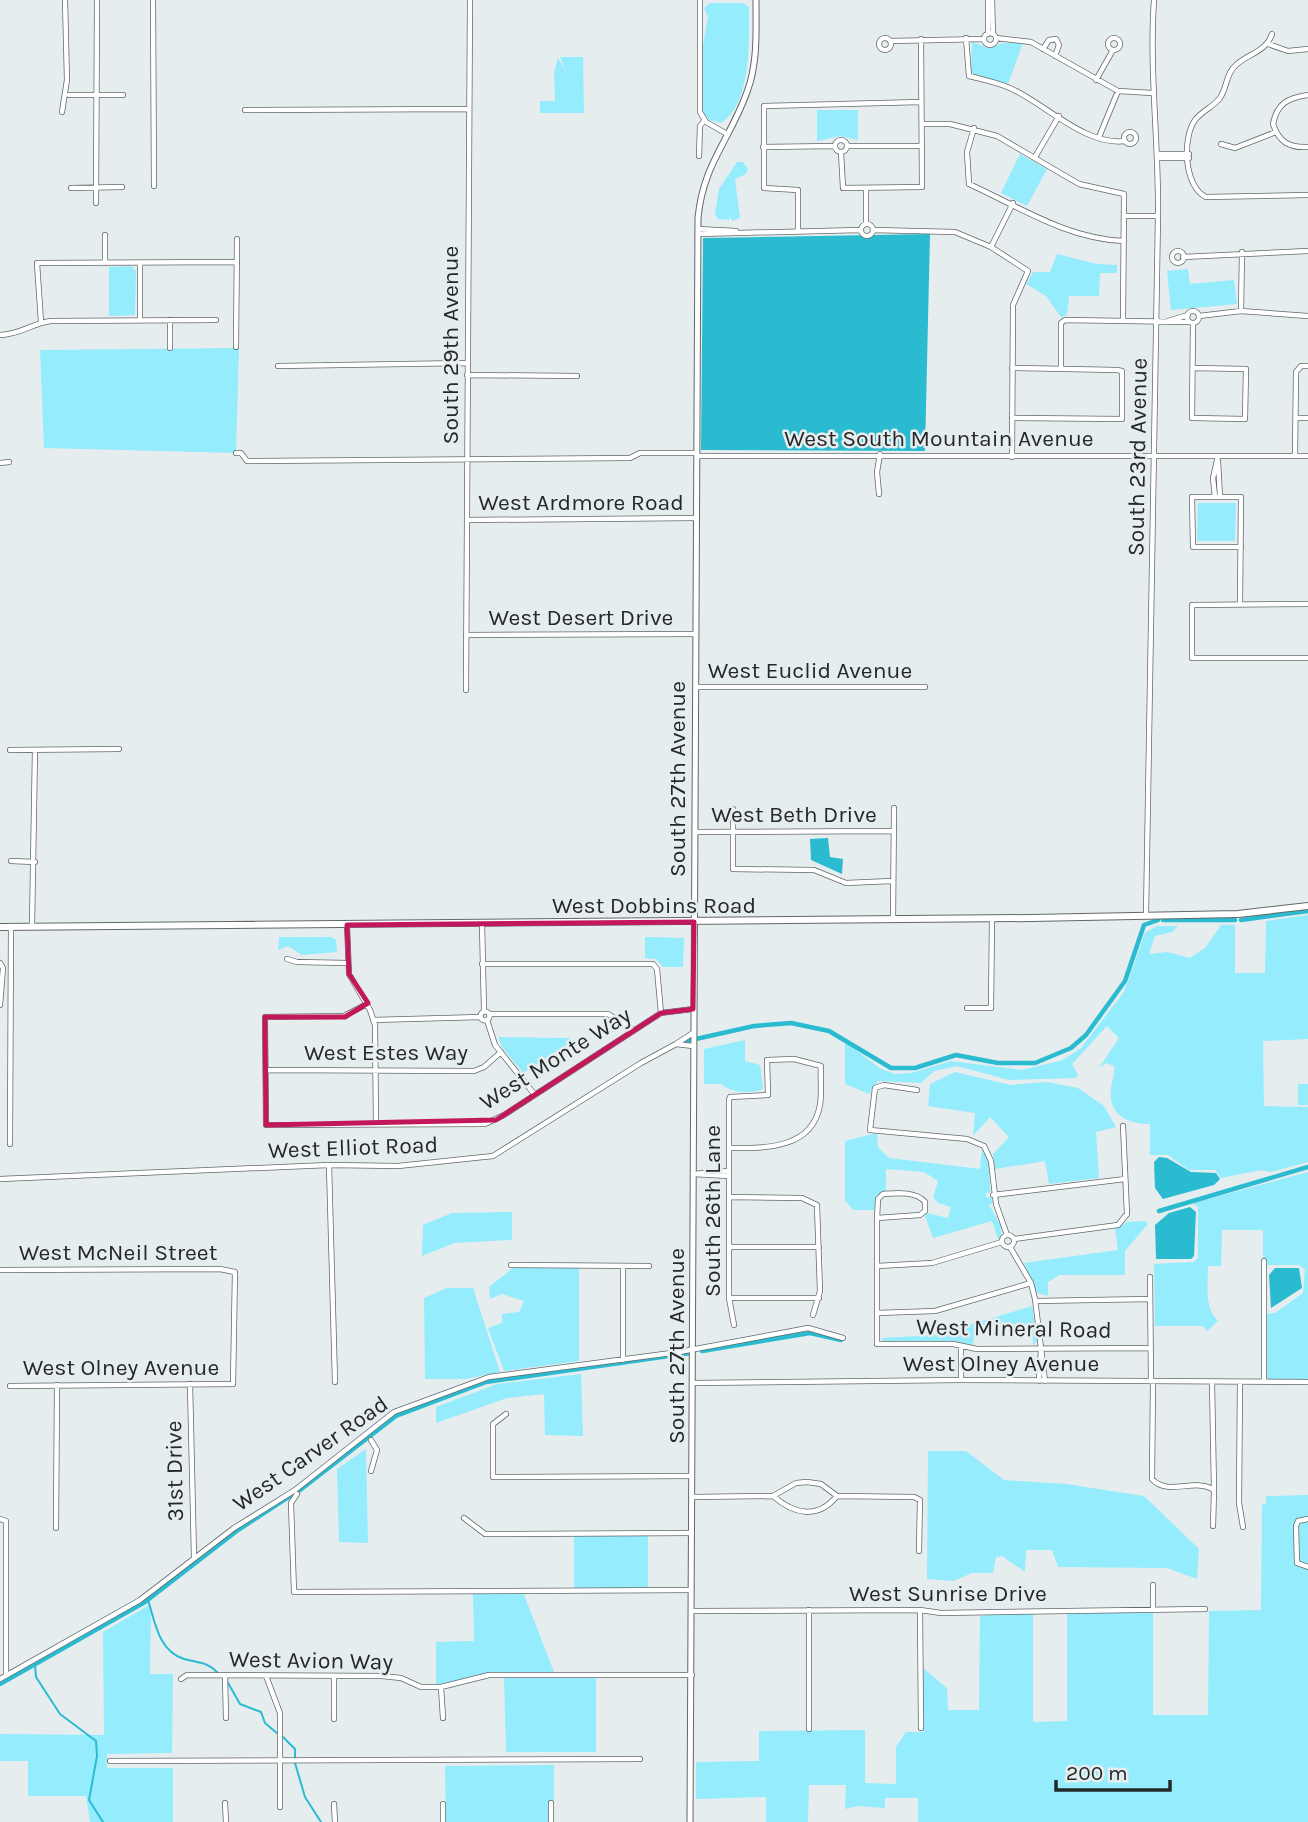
<svg xmlns="http://www.w3.org/2000/svg" width="1308" height="1822" viewBox="0 0 1308 1822" font-family="Karla,sans-serif">
	<rect width="100%" height="100%" fill="#e6edef"/>
	<path fill="#94ecfd" d="M710 3H743L749 7C749 39 752 104 721 123L709 120 703 112V45L708 17 704 8Z
		M972 42 989 48 1003 43H1023L1008 84 971 73Z
		M560 57H583L584 113H540V101H555L554 72 558 58 566 72Z
		M817 110H858V140L840 136 817 141Z
		M1020 154 1047 169 1027 206 1001 193Z
		M737 162H743L748 169 746 174 735 179 740 218 732 221 730 216 729 220 718 219 715 214 719 189Z
		M1057 254 1097 264 1117 265V273H1100L1099 296H1069L1067 315 1061 317 1046 296 1026 284 1033 272H1050Z
		M131 266 136 271 135 315 109 316V267Z
		M1188 269 1190 284 1234 280 1237 304 1171 310 1167 271Z
		M239 348 236 453 44 448 40 350Z
		M1198 503H1236L1235 541H1197Z
		M1308 915V1039L1263 1041 1264 1106 1308 1107V1162L1271 1172 1261 1170 1221 1178 1215 1170H1189L1168 1155H1150V1124C1129 1124 1107 1115 1111 1088 1112 1080 1115 1075 1114 1066L1106 1063 1099 1068 1119 1038 1107 1026 1072 1064 1078 1075 1075 1078 1009 1080 957 1066 934 1071 921 1083 878 1081 869 1094 845 1084V1042L881 1069 895 1074 911 1073 951 1061 1022 1070 1063 1060 1081 1048 1124 992 1145 933 1157 926H1178L1172 932 1155 936 1149 954 1167 952 1190 958 1205 948 1221 925H1235V973H1265L1266 921Z
		M279 937H331L336 940 337 952 302 955 288 946 278 950Z
		M645 937 684 938 683 967H663L656 959 645 958Z
		M498 1037 570 1038 572 1041 523 1073 502 1047Z
		M745 1040V1061L760 1065 763 1089C752 1094 730 1093 722 1084H704V1049Z
		M955 1072 1011 1085 1047 1082 1078 1088 1104 1106 1116 1127 1096 1132 1099 1178 1049 1184 1045 1161 995 1169 993 1154 1009 1137 990 1117 973 1136 975 1113 928 1106 930 1084Z
		M1298 1084H1308V1105H1298Z
		M877 1133 878 1147 889 1158 980 1169 982 1149 989 1162 990 1192 986 1193 987 1198 991 1197 993 1203 989 1205 1001 1226V1236L998 1239 992 1221 933 1238 925 1216 927 1213 948 1218 951 1207 938 1203 933 1197 938 1181 924 1172 886 1169V1190L876 1196 874 1210H853L845 1200V1141Z
		M1308 1172V1379H1267L1265 1374V1314L1275 1313 1303 1293 1305 1270 1299 1265H1263V1230H1222L1221 1266H1208C1208 1286 1204 1307 1218 1321L1207 1331 1203 1326H1155L1154 1264 1193 1262 1198 1258V1207L1193 1203Z
		M512 1212V1240L454 1243 422 1256 423 1225 452 1213Z
		M1145 1221 1148 1224 1125 1251V1275H1060L1048 1282V1296L1037 1293 1024 1263 1118 1250 1115 1229 1127 1222Z
		M514 1267 579 1268V1361L504 1371 488 1328 502 1323V1314L519 1312 524 1301 502 1294 490 1299 489 1287Z
		M447 1288H473L500 1372 466 1379H425L424 1298Z
		M1032 1306 1037 1341 1033 1345 1032 1325H990L975 1328 973 1345 953 1341H883L881 1338 936 1335Z
		M581 1374 583 1436 545 1435 544 1394 507 1398 436 1423V1407L497 1384Z
		M366 1449 368 1543 339 1542 337 1469Z
		M928 1451H966L1004 1480 1066 1484 1144 1496 1199 1549 1197 1579 1167 1568 1058 1567 1052 1550H1026L1025 1572 1002 1556 996 1557 993 1573H972L953 1581 927 1579Z
		M1308 1495V1822H918V1798H885V1808L858 1806 845 1809 846 1785H809L808 1822H766V1797L696 1799V1762L759 1761V1731L865 1730V1783L896 1784V1747L906 1732H923V1668L947 1688 948 1710H979L980 1616 1033 1611V1722L1067 1721V1612H1153V1715H1208L1209 1611 1261 1610 1262 1504H1266V1496Z
		M574 1535H648V1589H574Z
		M473 1592H523L554 1672 489 1673 436 1685V1642L474 1641Z
		M151 1604 150 1674H173L172 1753 107 1754V1768H173V1822H90L86 1796H28V1761H0V1734L104 1735 103 1632Z
		M596 1677V1752H506L504 1678Z
		M554 1765V1801L549 1802V1822H446L445 1766Z"/>
	<path fill="#2bbbd1" d="M930 234 925 451 701 450 703 238Z
		M828 838 830 857 843 859 842 874 811 860 810 839Z
		M1159 1157 1167 1158 1191 1172 1216 1173 1220 1179 1214 1185 1163 1199 1155 1188 1154 1162Z
		M1190 1207 1196 1212 1194 1256 1191 1259H1156L1155 1225 1169 1213Z
		M1275 1268H1299L1302 1288 1271 1308 1269 1275Z"/>
	<g fill="none" stroke-linecap="round" stroke-linejoin="round">
		<path stroke="#2bbbd1" stroke-width="2" d="M148 1600C155 1621 158 1651 184 1659 199 1663 208 1662 218 1673
			M35 1665 36 1677 60 1714 96 1741 97 1756 89 1800 103 1822
			M227 1681 240 1704 261 1712 265 1723 278 1734
			M283 1737 295 1749V1758
			M295 1763 305 1797 321 1822"/>
		<path stroke="#2bbbd1" stroke-width="4.5" d="M1163 920H1235
			M1241 920 1308 911
			M687 1041 754 1026 791 1023 829 1031 891 1068H915L956 1055 998 1063H1035L1071 1048 1086 1035 1125 981 1144 925 1158 920
			M1159 1211 1308 1167
			M702 1351 810 1333 841 1340
			M300 1490 396 1416 486 1382 690 1353
			M0 1684 145 1602 238 1530 290 1496"/>
		<g stroke="#62686a" stroke-width="6">
			<path id="minor" d="M153 0 154 186
				M700 0V112L706 122 727 134
				M992 0 993 34
				M984 39a6 6 0 1 1 12 0a6 6 0 1 1-12 0Z
				M988 34V0
				M1272 34C1266 52 1249 53 1236 65 1226 73 1227 88 1220 98 1213 107 1202 111 1195 120 1182 138 1184 187 1206 197L1308 195
				M879 44a6 6 0 1 1 12 0a6 6 0 1 1-12 0Z
				M966 38 969 76C984 80 1002 83 1016 91 1048 107 1087 146 1125 141
				M996 38 1031 42 1118 91 1152 93
				M1108 44a6 6 0 1 1 12 0a6 6 0 1 1-12 0Z
				M890 41 984 39
				M1268 44 1288 51 1308 49
				M1043 49 1049 40 1056 39 1059 45 1055 56
				M1096 80 1113 50
				M69 95H123
				M1308 95C1288 98 1277 103 1273 124 1279 142 1289 148 1308 147
				M245 110 468 109
				M62 112 67 80 65 0
				M922 124H950L997 136 1079 184 1124 194 1123 321
				M974 128 967 152 969 184C1020 207 1067 239 1124 241
				M1124 138a6 6 0 1 1 12 0a6 6 0 1 1-12 0Z
				M1099 137 1118 91
				M835 146a6 6 0 1 1 12 0a6 6 0 1 1-12 0Z
				M1221 144 1235 148 1276 132
				M847 146H922
				M763 147 835 146
				M841 152 843 188 922 187 921 39
				M1158 154H1189
				M699 156 700 126 704 121
				M1035 157 1059 116
				M1159 158H1189
				M71 188 122 187
				M866 188V223
				M96 203 97 0
				M1124 216H1158
				M861 230a6 6 0 1 1 12 0a6 6 0 1 1-12 0Z
				M698 229 736 231
				M873 230 955 232 991 247 1028 271 1013 305 1012 457
				M798 231V190L764 188V106L921 102
				M698 234 860 230
				M105 235V263
				M991 247 1013 203
				M1172 257a6 6 0 1 1 12 0a6 6 0 1 1-12 0Z
				M1183 257 1308 251
				M140 263V320
				M1241 311 1242 252
				M1187 317a6 6 0 1 1 12 0a6 6 0 1 1-12 0Z
				M1199 316 1241 311 1308 316
				M170 320V348
				M1168 321 1188 315
				M41 322 37 263 237 262
				M0 335C19 335 33 323 51 321L216 320
				M236 347 237 239
				M278 366 467 363
				M1193 368 1246 369 1245 419 1192 418 1193 323
				M1061 369V323L1065 320 1189 322
				M467 375 577 376
				M1012 418 1122 419V371L1117 370 1012 368
				M1296 418H1308
				M236 453H241L247 461 630 458 640 453H696
				M697 456H1308
				M1295 456 1296 372 1301 366H1308
				M1218 461 1220 497
				M0 463 9 462
				M879 494 877 472 880 454
				M1215 497 1213 478 1218 456
				M467 520 696 518
				M1240 604 1241 497H1192L1193 547H1241
				M1308 604 1192 605V658H1308
				M466 635 696 634
				M696 687H925
				M466 690 470 0
				M10 750 119 749
				M733 809V869L814 870 846 883 892 881
				M695 832 893 831
				M11 861 35 862
				M1146 915 1158 216C1159 144 1149 72 1154 0
				M893 919 894 808
				M482 924 484 1011
				M347 925 349 974 370 1010 375 1025 376 1124
				M32 926 35 750
				M287 959 297 962 347 963
				M0 963 3 968 0 1005
				M482 964H653L657 969 661 1013
				M367 1004 344 1016 265 1017 266 1125 485 1124 504 1115 661 1013 693 1009
				M967 1008H991L992 919
				M480.5 1016a4.5 4.5 0 1 1 9 0a4.5 4.5 0 1 1-9 0Z
				M489 1014H608L633 1030
				M373 1020 481 1017
				M487 1020 495 1045 535 1095
				M676 1044 693 1033
				M266 1070 474 1071 484 1067 501 1052
				M917 1090 884 1085 875 1088 870 1130 967 1139 984 1146 991 1161 996 1204 1007 1235
				M10 1144 11 926
				M729 1148C764 1148 812 1150 820 1105 822 1093 820 1079 821 1066L794 1059 767 1060 768 1095 730 1097 729 1100V1298L734 1325
				M329 1165 335 1382
				M693 1174 729 1176
				M693 1174 729 1171
				M0 1179 329 1165 398 1166 493 1156 641 1063 676 1044 693 1046
				M993 1195 1125 1179
				M729 1197 802 1198 817 1205 820 1291 813 1315
				M877 1218 920 1215 925 1211V1202C916 1191 897 1193 883 1194L878 1199 877 1218V1344H953L977 1349 1151 1348
				M1002 1241a6 6 0 1 1 12 0a6 6 0 1 1-12 0Z
				M1014 1239 1118 1225 1127 1214 1123 1126
				M729 1247H819
				M1010 1247 1031 1283 1035 1299 1045 1381
				M1264 1261V1382
				M511 1265 649 1266
				M877 1266 932 1263 1002 1242
				M0 1270 220 1269 235 1272 233 1384 10 1386
				M1150 1277 1151 1382
				M729 1298H819
				M1036 1301 1150 1299
				M877 1313 935 1311 1031 1283
				M623 1360V1266
				M961 1379V1346
				M1039 1381 1041 1350
				M1153 1382 1152 1479C1168 1497 1195 1477 1214 1490L1213 1526
				M1212 1382 1214 1490
				M1240 1382 1239 1503 1243 1527
				M693 1383 961 1380 1308 1382
				M190 1384 194 1557
				M506 1414 493 1424V1477L692 1476
				M371 1471 377 1450 371 1440
				M297 1494 291 1503 294 1592 691 1590
				M773 1496C795 1515 818 1519 837 1496
				M693 1497 773 1496 796 1483 807 1482 821 1484 837 1496 914 1497 920 1500 919 1551
				M464 1518 485 1534 692 1533
				M0 1519 6 1521V1675
				M1308 1519 1298 1521 1296 1526 1297 1563 1308 1567
				M56 1528 57 1385
				M1153 1585V1610
				M920 1610 921 1728
				M692 1611 920 1610 941 1613 1205 1609
				M225 1676 226 1718
				M266 1676 280 1713V1807
				M0 1679 140 1600 234 1528 295 1490 394 1412 489 1377 679 1352 808 1328 843 1338
				M181 1679 187 1675 382 1676 401 1678 421 1687H441L489 1675H692
				M441 1687 443 1718
				M334 1719V1676
				M809 1729V1610
				M110 1761 640 1759
				M225 1803 226 1822
				M551 1803V1822
				M334 1804 335 1822
				M443 1804V1822"/>
		</g>
		<g stroke="#62686a" stroke-width="7">
			<path id="tertiary" d="M690 1822 698 218C703 164 730 140 747 92 758 63 756 31 756 0"/>
		</g>
		<g stroke="#62686a" stroke-width="8">
			<path id="secondary" d="M0 927 1031 918 1238 914 1308 906"/>
		</g>
		<use href="#minor" stroke="#fff" stroke-width="4.5"/>
		<use href="#tertiary" stroke="#fff" stroke-width="5"/>
		<use href="#secondary" stroke="#fff" stroke-width="6"/>
	</g>
	<path fill="none" stroke="#c2185b" stroke-width="5" stroke-linejoin="round" d="M694 922 693 1009 661 1013 496 1120 266 1125 265 1017H345L368 1003 349 974 347 925Z"/>
	<g text-anchor="middle" stroke-width="5" stroke-linejoin="round" paint-order="stroke">
		<g font-size="23" fill="#252828" stroke="#e6edef">
			<text transform="translate(450 345) rotate(-90)" y="8">South 29th Avenue</text>
			<text x="939" y="446">West South Mountain Avenue</text>
			<text transform="translate(1137 457) rotate(-89)" y="8">South 23rd Avenue</text>
			<text x="581" y="510">West Ardmore Road</text>
			<text x="581" y="625">West Desert Drive</text>
			<text x="810" y="678">West Euclid Avenue</text>
			<text transform="translate(677 779) rotate(-90)" y="8">South 27th Avenue</text>
			<text x="794" y="822">West Beth Drive</text>
			<text x="654" y="913">West Dobbins Road</text>
			<text x="386" y="1060">West Estes Way</text>
			<text transform="translate(555 1058) rotate(-32)" y="8">West Monte Way</text>
			<text transform="translate(353 1147) rotate(-2)" y="8">West Elliot Road</text>
			<text transform="translate(712 1211) rotate(-90)" y="8">South 26th Lane</text>
			<text x="118" y="1260">West McNeil Street</text>
			<text transform="translate(1014 1328) rotate(1)" y="8">West Mineral Road</text>
			<text transform="translate(676 1346) rotate(-90)" y="8">South 27th Avenue</text>
			<text x="1001" y="1371">West Olney Avenue</text>
			<text x="121" y="1375">West Olney Avenue</text>
			<text transform="translate(310 1453) rotate(-35)" y="8">West Carver Road</text>
			<text transform="translate(174 1471) rotate(-91)" y="8">31st Drive</text>
			<text x="948" y="1601">West Sunrise Drive</text>
			<text transform="translate(311 1660) rotate(1)" y="8">West Avion Way</text>
		</g>
	</g>
	<path d="M1056 1780v10h114v-10" fill="none" stroke="#252828" stroke-width="3.5"/>
	<text x="1066" y="1780" font-size="21" fill="#252828" stroke="#e6edef" stroke-width="5" paint-order="stroke">200 m</text>
</svg>
